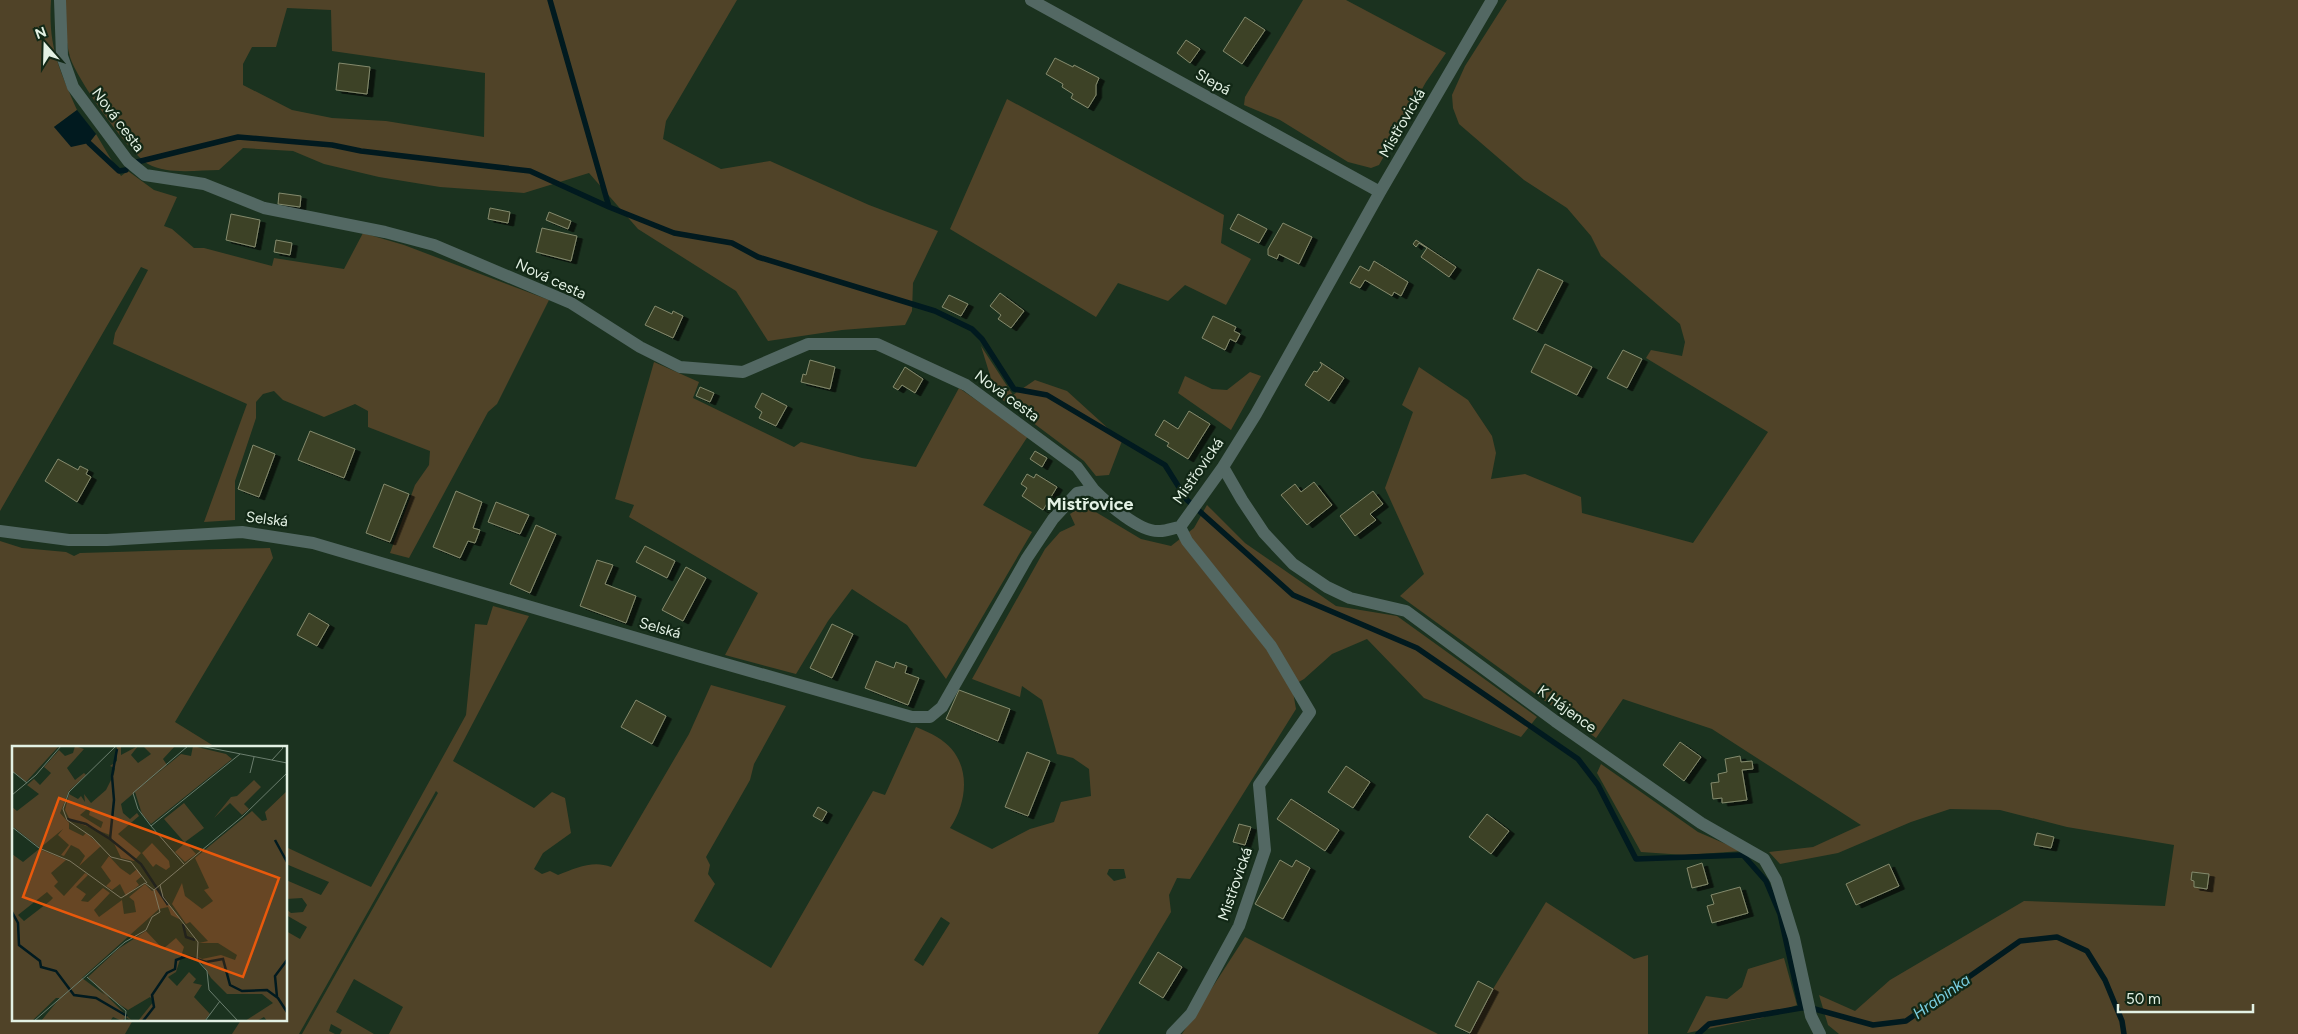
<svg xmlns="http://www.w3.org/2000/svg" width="2298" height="1034" viewBox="0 0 2298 1034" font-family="Figtree,sans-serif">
	<defs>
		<filter id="shadow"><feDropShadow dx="5.5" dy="3" stdDeviation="0" flood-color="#0009"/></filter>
	</defs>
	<rect width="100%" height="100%" fill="#1b321f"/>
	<path fill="#504328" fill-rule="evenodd" d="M0 0H51C48 47 59 68 77 110L54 127 89 143 96 134 121 176 128 171 154 190 177 197 164 226 172 229 194 248H204L272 266 274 258 344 269 363 233 404 245 549 300 497 404 488 412 409 558 390 553 415 485 429 465 430 451 368 427V411L355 404 324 417 283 400 274 391 263 394 256 402V418L235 481V520L204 522 247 404 113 344 115 333 148 270 141 267 0 511Z
		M65 0H737L666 121 663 139 721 169 770 161 869 205 938 231 913 283 912 311 905 325 842 330 768 341 736 291 638 229 589 173 524 193 440 187 379 177 324 164 293 151 243 148 219 170C198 170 168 175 148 164 129 153 76 78 70 57 65 38 65 19 65 0ZM287 8 331 10 332 51 485 73 484 137 386 121 332 118 292 110 243 85V64L252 47H276Z
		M1303 0H1346L1446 53 1426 82 1379 165 1371 168 1348 162 1280 120 1244 105 1245 97Z
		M1507 0H2298V1034H1839L1828 1025 1819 995 1855 1011 1890 980 2024 901 2165 906 2174 845 2067 827 2000 810 1950 809 1911 822 1838 853 1780 864 1769 852 1813 847 1861 825 1712 729 1623 699 1596 738 1400 596 1424 574 1385 488 1413 412 1402 405 1419 367 1468 400 1492 436 1496 453 1491 479 1525 474 1581 497 1582 513 1693 543 1768 432 1646 358 1651 350 1682 356 1685 342 1680 324 1601 256 1591 236 1567 208 1524 180 1459 124 1453 108 1452 95 1465 66Z
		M1007 99 1224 215 1221 243 1251 259 1226 305 1185 285 1168 301 1118 283 1096 317 950 229Z
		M981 346 1013 395 1035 380 1067 391 1122 441 1109 475 1096 476 1084 461 996 395Z
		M654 362 699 382 693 398 794 447 801 442 862 458 916 467 959 388 1028 436 983 505 1032 532 946 679 907 625 852 589 828 621 796 674 725 655 758 593 629 517 634 505 615 499Z
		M1250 372 1261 376 1231 430 1178 393 1185 376 1212 389 1227 390Z
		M1084 505 1141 539 1171 546 1194 528 1207 505 1245 543 1336 606 1397 616 1537 717 1521 737 1424 698 1367 639 1332 654 1304 679 1292 686 1296 709 1190 879 1177 878 1169 895 1171 912 1098 1034H389L403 1007 354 979 336 1012 374 1034H340L342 1030 331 1024 329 1031 335 1034H302L438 793 436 791 299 1034H232L241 1020H286V931L300 939 307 927 286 915V909L291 913 303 912 307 905 302 898 286 899V880L321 895 329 882 286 864V847L371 887 466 715 475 624 487 625 493 606 529 616 453 761 534 808 552 792 565 798 571 833 543 853 534 869 542 874 550 871 558 875C576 868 593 860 611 867L689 734 711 685 786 706 754 764 750 780 706 857 710 865 708 874 715 884 694 921 771 968 873 791 885 795 916 727C923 730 931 733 937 737 971 757 970 798 950 828L992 849 1030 829 1054 822 1061 802 1091 796 1089 769 1073 758 1057 754 1042 700 1022 686 1020 697 972 679 1045 549 1060 532 1075 525 1070 514ZM1109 869H1124L1126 878 1114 881 1107 874ZM941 917 950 923 923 966 914 960Z
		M0 541 22 548 66 552 74 556 80 553C144 551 207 549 270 548L273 558 175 722 217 748H14V1020H133L125 1034H0Z
		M1601 764 1698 832 1742 851 1685 855 1641 852 1597 773Z
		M1546 902 1634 959 1648 955V1034H1470L1493 989Z
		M1245 937 1438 1034H1182Z
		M1784 958 1797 1005 1762 1018 1687 1033 1706 996 1727 999 1742 987 1748 969Z"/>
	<path fill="#011a1f" d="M77 110 96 134 89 143 71 147 54 127Z"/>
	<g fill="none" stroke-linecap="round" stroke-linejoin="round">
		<path stroke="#011a1f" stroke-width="5.5" d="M550 0 609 207 674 233 732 243 758 257 935 311 972 329 982 339 1014 389 1047 395 1165 465 1187 500 1293 595 1417 648 1578 759 1598 785 1636 859 1743 855 1766 881 1780 914 1801 1008
			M89 143 119 171 126 170
			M137 162 238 137 332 145 361 151 530 171 609 207
			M1698 1034 1709 1024 1801 1008H1811L1873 1025 1906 1021 2020 941 2057 937 2087 951 2105 980 2122 1021 2124 1034"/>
	</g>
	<path fill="#3e4328" stroke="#848a6c" filter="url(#shadow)" d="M1245 17 1265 30 1242 64 1223 51Z
		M1186 40 1200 49 1190 63 1177 53Z
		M1055 58 1073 67 1074 65 1099 78 1096 85V95L1088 108 1071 98 1073 94 1062 87 1063 84 1046 74Z
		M339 63 370 67 367 94 336 90Z
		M279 193 301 196 300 207 278 204Z
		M490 208 510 212 508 223 488 219Z
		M549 212 571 221 568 229 546 220Z
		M231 214 260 220 255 247 226 240Z
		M1238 214 1267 229 1259 243 1230 229Z
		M1283 223 1312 237 1299 264 1279 254 1277 259 1268 255V249Z
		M542 228 577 236 571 261 536 252Z
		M276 240 292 243 290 255 274 252Z
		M1416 240 1456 267 1449 277 1421 257 1427 248 1419 243 1416 247 1413 244Z
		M1374 261 1408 282 1401 296 1394 292 1392 296 1365 280 1360 288 1350 283 1360 266 1369 271Z
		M1538 269 1563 281 1537 331 1513 319Z
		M1000 293 1024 311 1011 328 998 319 1001 315 990 306Z
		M949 295 968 304 961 316 942 307Z
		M655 306 672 314 673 311 683 316 673 338 645 325Z
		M1213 316 1236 327 1234 331 1240 334 1236 342 1230 339 1225 350 1202 338Z
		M1545 344 1592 367 1577 395 1531 372Z
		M1623 350 1642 359 1627 388 1607 378Z
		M810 360 835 367 830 389 801 382 803 374 806 375Z
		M1320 362 1344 378 1329 401 1305 385 1314 371 1317 372 1322 365Z
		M905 367 923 379 915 393 902 385 898 390 893 387Z
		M700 387 714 393 710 402 696 396Z
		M762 393 787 406 776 426 759 418 762 412 755 407Z
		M1189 411 1210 424 1188 459 1167 446 1169 443 1155 435 1164 420 1178 429Z
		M310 431 355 449 344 478 298 460Z
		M253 445 275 454 259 497 238 489Z
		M1035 451 1047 458 1042 467 1030 459Z
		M58 459 78 470 80 466 88 470 86 474 91 477 77 502 45 481Z
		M1027 474 1034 478 1036 474 1057 487 1043 510 1022 496 1027 488 1021 484Z
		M1314 482 1332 505 1307 525 1281 495 1295 484 1301 492Z
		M384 484 409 494 390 542 366 533Z
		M456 491 482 502 473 528 480 530 475 543 468 541 460 558 433 547Z
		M1373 491 1383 504 1370 514 1376 520 1355 536 1340 516Z
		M496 502 529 515 520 534 488 522Z
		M536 525 556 534 530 593 510 584Z
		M645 546 675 561 667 578 636 562Z
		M597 560 613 565 605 584 636 596 626 623 580 606Z
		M686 567 706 578 683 621 662 610Z
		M309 613 329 625 317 646 297 635Z
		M832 624 853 634 832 678 810 668Z
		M876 661 894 668 896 662 907 666 905 673 919 678 908 705 865 688Z
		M959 690 1010 709 998 741 946 719Z
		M636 700 666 716 652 744 621 727Z
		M1680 742 1701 757 1684 781 1663 765Z
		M1027 752 1050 761 1028 816 1005 807Z
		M1740 756 1741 762 1752 761 1753 769 1742 770 1747 800 1722 803V798L1713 799 1711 783 1719 782 1718 774 1727 772 1725 759Z
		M1346 766 1370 782 1353 808 1328 792Z
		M1291 799 1339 830 1325 851 1277 819Z
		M818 807 827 812 822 821 813 816Z
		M1487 814 1509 831 1491 854 1469 837Z
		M1239 824 1251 827 1245 845 1233 842Z
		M2037 833 2054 837 2051 848 2034 845Z
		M1280 860 1292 867 1296 860 1310 868 1283 919 1255 904Z
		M1702 863 1708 884 1692 888 1687 868Z
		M1889 864 1899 886 1856 905 1846 884Z
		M2192 872 2209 874 2207 889 2194 887V881L2191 880Z
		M1740 887 1748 913 1712 923 1707 906 1714 904 1711 895Z
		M1158 952 1182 967 1163 998 1139 983Z
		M1478 981 1493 989 1470 1033 1455 1026Z"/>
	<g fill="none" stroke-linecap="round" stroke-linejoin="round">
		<path stroke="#536863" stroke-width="12" d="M60 0 62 56 73 87 128 161 145 175 204 184 264 208 385 232 434 245 571 303 640 347 680 367 743 372 808 344H877L966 385 1077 467 1094 490
			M1031 0 1380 192
			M1223 467 1242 500 1264 533 1293 564 1327 587 1350 598 1406 611 1555 721 1701 823 1764 859 1776 880 1794 938 1811 1016 1820 1034
			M1180 527 1223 467 1256 414 1380 192 1492 0
			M0 531 69 540H107L242 532 313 543 701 657 912 717H930L942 707 1027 558 1053 519 1077 493 1094 490C1107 503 1140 533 1160 531 1167 531 1173 528 1180 527
			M1172 1034 1191 1014 1239 926 1265 850 1259 785 1310 712 1271 646 1187 541 1180 527"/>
	</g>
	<g text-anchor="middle" stroke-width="4.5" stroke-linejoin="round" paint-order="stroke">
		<g font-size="15" fill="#e3f1e4" stroke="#122816">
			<text transform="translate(1213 82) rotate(29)" y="5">Slepá</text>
			<text transform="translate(118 120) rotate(53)" y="5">Nová cesta</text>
			<text transform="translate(1402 123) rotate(-60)" y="5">Mistřovická</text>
			<text transform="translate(551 279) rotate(25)" y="5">Nová cesta</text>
			<text transform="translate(1007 396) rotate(36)" y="5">Nová cesta</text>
			<text transform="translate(1198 471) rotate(-55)" y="5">Mistřovická</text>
			<text transform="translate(267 519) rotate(7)" y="5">Selská</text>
			<text transform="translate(660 628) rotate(16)" y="5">Selská</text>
			<text transform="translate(1567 709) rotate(36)" y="5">K Hájence</text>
			<text transform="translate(1235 884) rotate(-71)" y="5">Mistřovická</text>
		</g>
		<g font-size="16" font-style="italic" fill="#7acfe2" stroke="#122816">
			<text transform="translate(1941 996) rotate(-35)" y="6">Hrabinka</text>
		</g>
		<g font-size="18" font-weight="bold" fill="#e3f1e4" stroke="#122816">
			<text x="1090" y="510">Mistřovice</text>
		</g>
	</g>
	<g transform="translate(12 746)">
		<rect width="275" height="275" fill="#1b321f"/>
		<path d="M0 0H45L46 1 14 36 0 25ZM63 0 72 3 55 22 63 34 72 27 74 29 57 45 48 67 57 77V83L71 90 74 87 89 100 67 120 73 110 67 103 59 99 52 110 49 109 57 99 46 89 51 83 28 102 0 80V61L5 65 27 48 15 39 22 33 28 39 39 27 32 21 47 4 53 10 61 7ZM105 0H109V9L126 0 119 9 126 17 139 8 131 0H163L151 13 155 19 109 58 111 67 118 73 125 67 127 70 106 88 129 107 122 115 109 112 98 89 58 74 53 64 57 48 66 53 69 50 73 56 72 48 79 57 94 44 102 28 103 22 98 20 105 15ZM75 63 78 65 77 69 91 76 89 82 68 69ZM181 0 214 8 220 13 139 78 130 68 123 46 169 8 179 10ZM242 34 249 41 232 58 237 63 230 69 218 57 202 72 219 51 225 50ZM275 45V275H255L252 271 245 275H233L261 257 250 248H215L199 232 186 211 190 213 209 209 223 214 225 209 206 197H187L196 195 178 176 174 178 160 158 170 137 173 150 190 163 201 155 192 144 197 142 183 112 240 65 250 75 255 74 253 66ZM172 57 192 82 173 96 184 108 173 116 163 106 173 97 152 73ZM140 97 157 115 158 121 154 124 144 118 141 121 130 107ZM27 103 54 114 39 127 46 136 42 140 52 150 73 127 76 129 64 141 74 148 69 155 76 156 91 142 98 147 82 164 87 171 110 154 112 168 124 166 122 155 117 151 133 138 140 145 145 143 169 174 159 169 156 161 147 163 70 232 93 249 76 231 106 203 134 185 151 203 164 192 172 201 164 226 156 231 165 240 177 226 184 233 181 237 190 239 182 251 198 268 192 275H126L142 255 138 251 116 264 95 250 120 275 114 271 110 275 101 271 98 275H29L48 252H44L20 275H0V108L11 116ZM35 146 41 152 38 155 12 175 6 169ZM97 110 108 122 118 129 125 123 130 130 124 135 127 139 114 150 108 138 100 144 94 140 99 135 89 121Z" fill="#504328" fill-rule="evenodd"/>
		<path fill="none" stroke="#011a1f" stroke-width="2.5" d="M105 3 100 30 102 54 98 93 129 118 156 159M55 73 74 78 98 93M263 94 275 116M0 166 6 177 7 199 28 215 29 221 44 225 62 249 84 252 115 270M171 178 174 191 183 194M265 251 263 230 275 214M131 275 142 261 140 249 155 227 163 223 164 214 175 210 194 216 211 213 218 239 230 245 255 244 266 252 275 266"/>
		<path fill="none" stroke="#6b7e6e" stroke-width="1" d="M104 0 57 46 51 63 55 74 80 91 99 111 119 116 135 137M176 0 121 47 126 63 139 80 228 8M188 0 275 17M260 14 271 2 269 0M0 25 15 37M238 27 242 11M0 49 24 29 49 0M139 80 172 118M0 81 27 102 58 115 109 152 133 137 142 144M148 139 151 151 186 196 185 214 195 225 197 244 226 275M142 144 231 70 275 27M75 231 114 265 113 275M22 275 113 196 134 184 140 171 148 166 142 144M193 275 208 255"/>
		<path fill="#e8590c" fill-opacity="0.15" stroke="#e8590c" stroke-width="2.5" d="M47 52 267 132 231 231 11 151Z"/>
		<rect width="275" height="275" fill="none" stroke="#e3f1e4" stroke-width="2.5"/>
	</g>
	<g transform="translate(45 45) rotate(340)" stroke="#122816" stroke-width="4" paint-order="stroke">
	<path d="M0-4L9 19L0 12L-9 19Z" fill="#e3f1e4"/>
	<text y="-8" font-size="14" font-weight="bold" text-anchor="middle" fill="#e3f1e4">N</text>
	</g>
	<path d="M2118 1004v8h135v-8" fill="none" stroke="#e3f1e4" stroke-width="2.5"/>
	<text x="2126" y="1004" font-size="15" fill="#e3f1e4" stroke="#122816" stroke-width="4" paint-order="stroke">50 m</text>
</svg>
